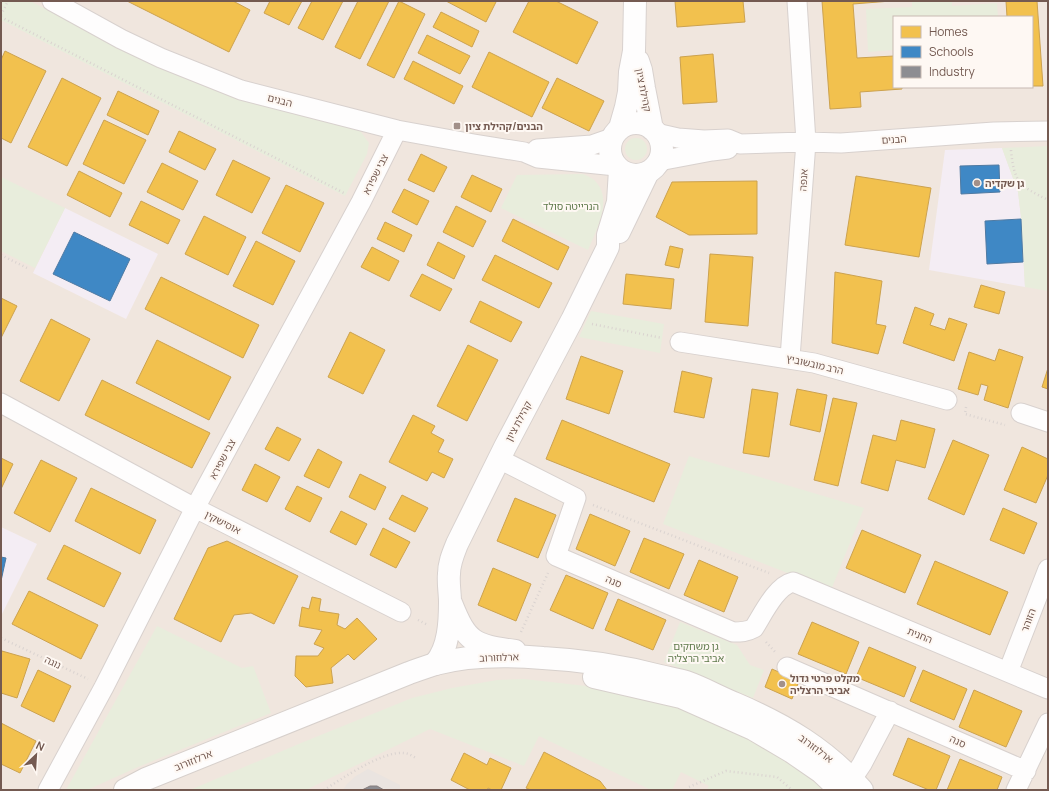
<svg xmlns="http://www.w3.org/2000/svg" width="1049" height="791" viewBox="0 0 1049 791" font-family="Manrope,'Noto Sans Hebrew',sans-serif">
	<rect width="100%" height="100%" fill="#f8f4f0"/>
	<path fill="#f0e6de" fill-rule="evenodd" d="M1 1H1048V790H1ZM894 17H1032V87H894Z"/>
	<path fill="#eae4e0" d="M368 769 400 785V790H343L347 784 356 776Z"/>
	<path fill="#f4edf4" d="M1002 148 1018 192 1021 217 1025 287 929 270 945 150Z
		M65 208 158 254 126 319 33 273Z
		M1 527 37 544 1 616Z"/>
	<path fill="#e8eddc" d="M1 1H30L145 59 263 106 351 126 361 132 369 143 367 154 345 196 1 20Z
		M912 1H952V6L997 3 998 17H894V50L868 52 866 9 912 7Z
		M625 149a11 11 0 1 1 22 0a11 11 0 1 1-22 0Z
		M1048 146V291L1025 287 1021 217 1018 192 1002 148Z
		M583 174C587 176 593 178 596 182 613 200 596 231 588 250L501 208 517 175Z
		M1 177 65 208 35 268 1 251Z
		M591 311 664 324 660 353 579 337Z
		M689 456 864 508 831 590 663 524Z
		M680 622 737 645 750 665 764 670 753 698 664 662Z
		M157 626 242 668 253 666 271 713 138 767 87 790H66Z
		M524 679 595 687 680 702 794 762 827 790H707L709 786 681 772 672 790H651L539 736 524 766 430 729 306 790H190L301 743 412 698 452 688 497 680Z"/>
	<path fill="#f2c14e" stroke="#cca24f" d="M127 1H233L250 10 229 52Z
		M270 1H302L289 25 264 13Z
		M312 1H343L323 40 298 28Z
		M358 1H389L360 59 335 47Z
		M399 1 425 14 394 78 367 65Z
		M446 1H495L496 2 486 22Z
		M529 1H556L598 22 577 64 513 32Z
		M675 1H743L745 22 677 27Z
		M822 1H891L853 4 857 58 894 56V87H902V89L860 92 861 107 830 109Z
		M1006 1H1037L1043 86H1032V17H1007Z
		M441 12 479 31 472 47 433 27Z
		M427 35 470 56 460 74 418 53Z
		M5 51 46 71 11 143 1 138V60Z
		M489 52 549 82 532 117 472 87Z
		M713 54 717 102 683 104 680 57Z
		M413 61 463 86 454 104 404 79Z
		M62 78 101 98 67 166 28 147Z
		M557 78 604 101 589 131 542 108Z
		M118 91 159 111 148 135 107 115Z
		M104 120 146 140 124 184 83 164Z
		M179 131 216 149 205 170 169 152Z
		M421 154 447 167 434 192 408 180Z
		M233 160 270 178 252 213 216 195Z
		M162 163 198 181 183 210 147 192Z
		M79 171 122 193 110 217 67 195Z
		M472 175 502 189 491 212 461 197Z
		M856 176 931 188 919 257 845 245Z
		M757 181V234L689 235 656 217 672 182Z
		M286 185 324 203 300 252 262 233Z
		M404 189 429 201 417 225 392 212Z
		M141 201 180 220 168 244 129 225Z
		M456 206 486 221 473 247 443 232Z
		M204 216 246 237 228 275 185 254Z
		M513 219 569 247 558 270 502 241Z
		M385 222 412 235 404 252 377 239Z
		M256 241 295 261 273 305 233 286Z
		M438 242 465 256 454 279 427 265Z
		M670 246 683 249 679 268 665 265Z
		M372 247 399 261 389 281 361 267Z
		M710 254 753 257 748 326 705 322Z
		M495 255 552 283 539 308 482 280Z
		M835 272 882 281 876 324 886 326 878 354 832 343Z
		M422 274 452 289 440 311 410 296Z
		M626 274 674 279 671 309 623 304Z
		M161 277 259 325 243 358 145 309Z
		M981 285 1005 292 999 314 974 307Z
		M1 298 17 306 1 338Z
		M480 301 522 322 511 342 470 322Z
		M915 307 934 314 930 325 945 330 949 318 967 324 954 361 903 343Z
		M51 319 90 339 59 401 20 381Z
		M350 332 385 350 363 394 328 377Z
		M157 340 231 377 209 420 136 383Z
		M468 345 498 360 467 421 437 406Z
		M999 349 1023 357 1008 408 984 400 988 386 981 384 978 395 958 389 969 352 995 361Z
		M581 356 623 371 609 414 566 399Z
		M1048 368V389L1042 387Z
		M682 371 712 378 704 418 674 412Z
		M102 380 210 433 192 468 85 415Z
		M752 389 778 393 769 457 743 453Z
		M797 389 827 395 820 432 790 425Z
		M833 398 857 403 838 486 814 480Z
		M413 415 435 426 431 433 444 440 438 452 453 459 444 478 432 472 427 481 389 462Z
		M562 420 670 464 654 502 546 459Z
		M901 420 935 429 925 468 896 460 888 491 861 483 873 435 896 441Z
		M277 427 301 439 289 461 265 449Z
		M953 440 989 455 964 515 928 499Z
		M1022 447 1048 459V475L1036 503 1004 490Z
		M318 449 342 462 329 488 304 476Z
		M1 458 13 464 1 489Z
		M41 460 77 478 50 532 14 513Z
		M255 464 280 477 267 502 242 490Z
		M360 474 386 487 375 510 349 497Z
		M297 486 322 498 310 522 285 509Z
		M91 488 156 520 140 554 75 521Z
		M402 495 428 508 415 532 389 519Z
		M515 498 556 515 538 558 497 541Z
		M1003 508 1037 523 1024 554 990 540Z
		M341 511 367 524 356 545 330 532Z
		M590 514 630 531 615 566 576 549Z
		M383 528 410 542 396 568 370 555Z
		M862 530 921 555 905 593 846 568Z
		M644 538 684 554 669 589 630 572Z
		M227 541 298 576 274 624 251 613 234 615 221 642 174 619 208 548Z
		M64 545 121 573 104 607 47 579Z
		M699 560 738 577 724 612 684 595Z
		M935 561 1008 592 990 635 917 604Z
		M493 568 531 584 516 621 478 605Z
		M566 575 608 593 593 629 550 610Z
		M29 591 98 625 81 659 12 624Z
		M312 597 321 599 319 611 339 614 337 625 345 629 357 618 377 639 354 660 348 654 331 668 333 683 306 687 295 676 296 656H318L324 648 314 644 322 630 299 626 302 607 309 609Z
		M618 599 666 620 653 650 605 630Z
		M812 622 859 642 846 674 798 654Z
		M869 647 916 667 904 697 856 677Z
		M2 651 30 659 17 698 1 693V654Z
		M772 669 799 681 792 699 765 687Z
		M38 670 71 686 54 722 21 706Z
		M923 670 967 689 954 720 910 701Z
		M974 690 1022 711 1006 747 959 727Z
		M1 723 36 741 20 773 1 764Z
		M908 738 950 756 936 790H929L893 775Z
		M544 752 600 781 607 790H531L526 788Z
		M464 753 487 765 490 758 511 768 501 790H492L488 788 487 790H470L451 780Z
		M960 759 1002 777 997 790H947Z"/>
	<path fill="#3f88c5" stroke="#4f7aa2" d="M999 165 1000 192 961 194 960 166Z
		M1021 219 1023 262 987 264 985 221Z
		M74 232 130 259 110 301 53 274Z
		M1 557 6 558 1 581Z"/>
	<path fill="#8d8d92" stroke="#867e7e" d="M370 786H377L384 790H362Z"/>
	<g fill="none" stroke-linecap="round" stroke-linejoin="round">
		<g stroke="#d8d1ce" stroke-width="21">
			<path id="minor" d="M52 1 121 39 161 58 241 90 397 130 474 144 524 152 538 158 616 166
				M656 133 678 138 704 140 728 139 740 144 806 142 841 143 994 132 1048 131
				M537 149 592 145 612 138
				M659 161 712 151 728 149
				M680 342 814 363 947 400
				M790 358 806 142 797 1
				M1 403 195 508 401 612
				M1021 413 1048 422
				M499 459 576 498 556 556 733 632C741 632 747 632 754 628 763 614 776 586 793 582L1048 689
				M787 667 1026 771
				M1008 672 1048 569
				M852 779 862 764 890 711
				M48 790 104 687 195 508 361 202 397 130
				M1016 790 1048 723"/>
		</g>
		<g stroke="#d8d1ce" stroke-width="24">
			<path id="tertiary" d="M638 61 641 70 644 88 652 129
				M610 149a26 26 0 1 1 52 0a26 26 0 1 1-52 0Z
				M620 128 626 107 629 92 630 72 634 51 635 1
				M619 232 648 172
				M451 603C467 643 473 645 515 651
				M435 664C449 648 450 622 450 602 450 593 448 583 449 574 449 563 453 554 457 544L505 447 572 320 608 247V235L618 202 620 170"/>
		</g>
		<g stroke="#d7d0cc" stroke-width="24">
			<path id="secondary" d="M594 677 681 697 753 729 792 752 821 772 840 790
				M125 790 146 779 409 673C417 670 426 667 435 664 469 655 508 655 543 658 582 660 622 666 660 676 668 678 677 679 686 682 703 688 719 697 736 704 785 725 826 749 862 790"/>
		</g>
		<path stroke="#dad3d0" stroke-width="2.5" stroke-dasharray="1 3" stroke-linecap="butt" d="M1 15 8 1
			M1 17 344 193
			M1011 150C1014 183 1020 186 1048 200
			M1 255 27 268
			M592 324 662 338
			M966 407 965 414 1005 425
			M593 505 769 573
			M418 620 428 625
			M521 632 548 573
			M1 638 88 679
			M766 642 776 653
			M689 787 726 771 777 777 792 790
			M324 790C343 778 382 751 404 753 408 753 412 756 416 758"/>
		<use href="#minor" stroke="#fefdfd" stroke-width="19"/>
		<use href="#tertiary" stroke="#fefdfd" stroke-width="22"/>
		<use href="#secondary" stroke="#fefdfd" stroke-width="22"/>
	</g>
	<g fill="#a29089" stroke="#fef8f3" stroke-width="1.5">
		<rect x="453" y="122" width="8" height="8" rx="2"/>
		<circle cx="977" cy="183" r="4"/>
		<circle cx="782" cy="684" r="4"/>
	</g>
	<g text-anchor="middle" stroke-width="4" stroke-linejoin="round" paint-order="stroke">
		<g font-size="10" fill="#745a51" stroke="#fef8f3">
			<text transform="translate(644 90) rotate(79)" y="4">קהילת ציון</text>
			<text transform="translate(280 100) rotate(14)" y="4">הבנים</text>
			<text transform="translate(894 139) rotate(-4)" y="4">הבנים</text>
			<text transform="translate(375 174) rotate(-63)" y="4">צבי שפירא</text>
			<text transform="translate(803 180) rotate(-86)" y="4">אנפה</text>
			<text transform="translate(815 364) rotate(13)" y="4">הרב מובשוביץ</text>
			<text transform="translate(518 421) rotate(-62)" y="4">קהילת ציון</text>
			<text transform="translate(222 459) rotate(-62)" y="4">צבי שפירא</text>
			<text transform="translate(223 522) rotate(27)" y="4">אוסישקין</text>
			<text transform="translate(614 581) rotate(23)" y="4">סנה</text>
			<text transform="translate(1028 620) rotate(-69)" y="4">הזוהר</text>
			<text transform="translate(920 635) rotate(22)" y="4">החנית</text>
			<text transform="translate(499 657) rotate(-2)" y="4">ארלוזורוב</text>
			<text transform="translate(53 662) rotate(26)" y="4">נוגה</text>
			<text transform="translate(958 741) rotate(24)" y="4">סנה</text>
			<text transform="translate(816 748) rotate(37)" y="4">ארלוזורוב</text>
			<text transform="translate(193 760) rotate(-22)" y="4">ארלוזורוב</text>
		</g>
		<g font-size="10" font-weight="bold" fill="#745a51" stroke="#fef8f3" text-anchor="start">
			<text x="465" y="130">הבנים/קהילת ציון</text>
			<text x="985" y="187">גן שקדיה</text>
			<text x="790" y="682">מקלט פרטי גדול<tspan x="790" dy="12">אביבי הרצליה</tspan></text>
		</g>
		<g font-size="10" fill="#5d784a" stroke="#fef8f3">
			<text x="571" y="210">הנרייטה סולד</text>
			<text x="696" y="650">גן משחקים<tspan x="696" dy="12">אביבי הרצליה</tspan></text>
		</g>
	</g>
	<rect width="1049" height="791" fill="none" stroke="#745a51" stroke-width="4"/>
	<rect x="893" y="16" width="140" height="72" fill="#fef8f3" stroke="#c7b9b2"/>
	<rect x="901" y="26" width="20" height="12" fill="#f2c14e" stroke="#c7b9b2"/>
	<text x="929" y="36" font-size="12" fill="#745a51">Homes</text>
	<rect x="901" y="46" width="20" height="12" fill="#3f88c5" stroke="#c7b9b2"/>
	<text x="929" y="56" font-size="12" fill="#745a51">Schools</text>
	<rect x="901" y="66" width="20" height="12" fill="#8d8d92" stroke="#c7b9b2"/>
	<text x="929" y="76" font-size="12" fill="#745a51">Industry</text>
	<g transform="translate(36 755) rotate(25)" stroke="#fef8f3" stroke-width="3" paint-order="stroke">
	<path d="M0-3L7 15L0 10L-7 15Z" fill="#745a51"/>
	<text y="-6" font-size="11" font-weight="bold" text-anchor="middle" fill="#745a51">N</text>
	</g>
</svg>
